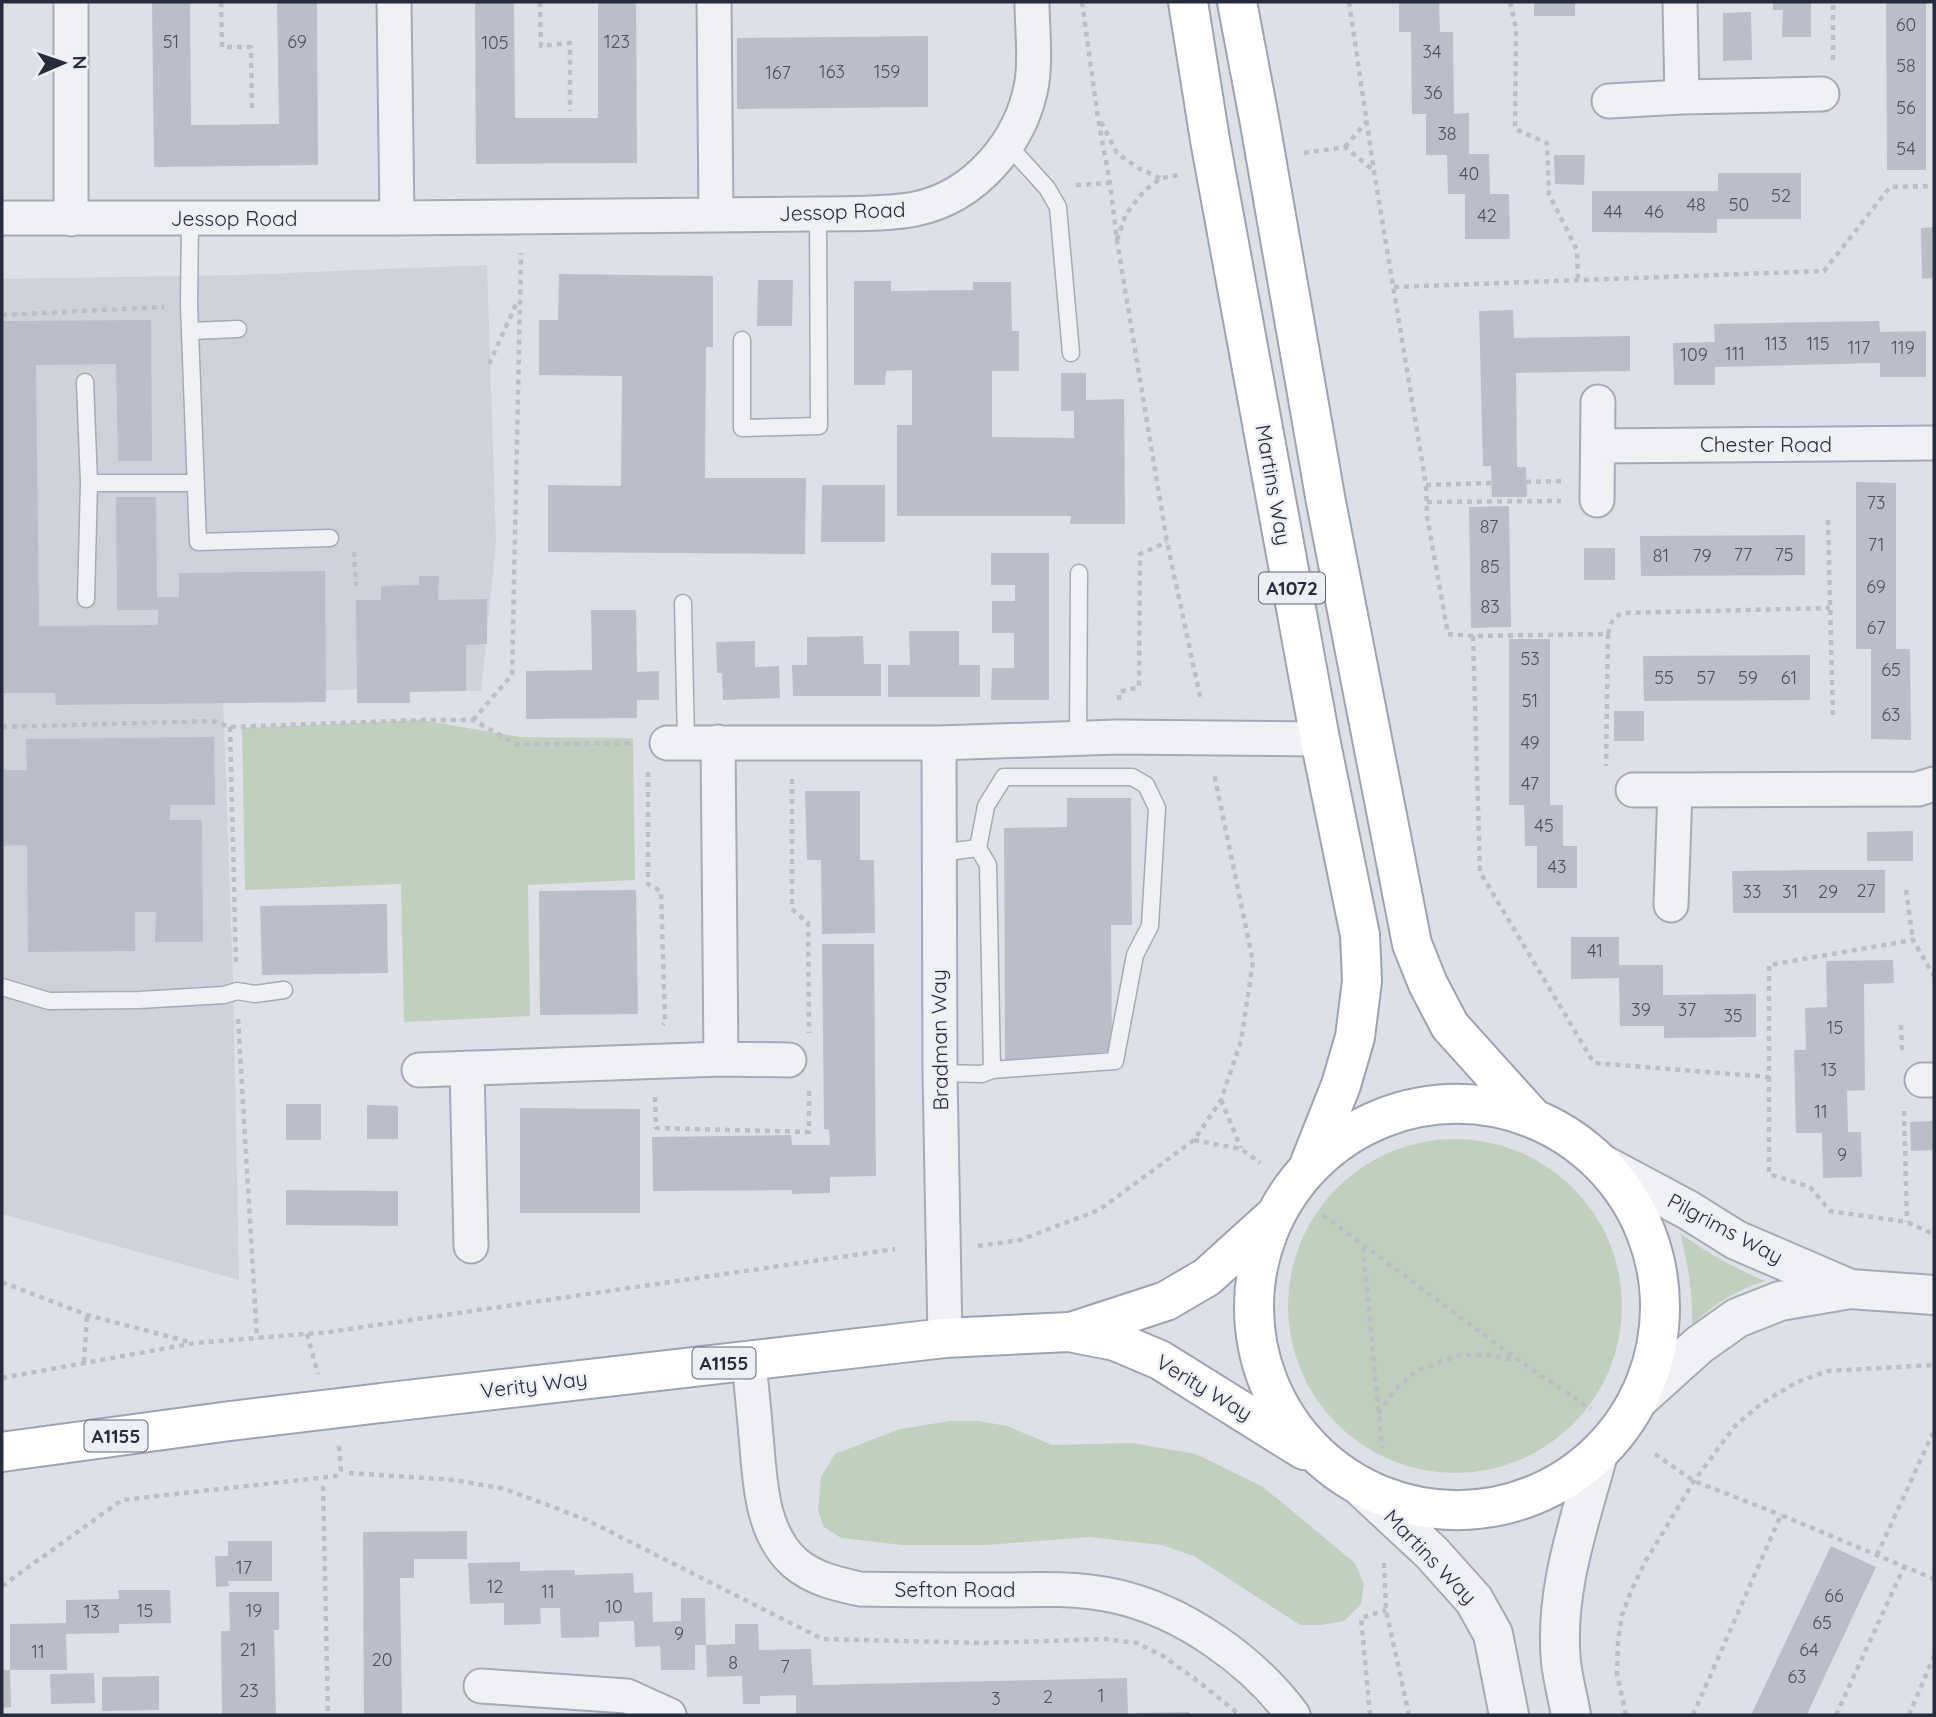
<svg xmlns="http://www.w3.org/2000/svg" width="1936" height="1717" viewBox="0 0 1936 1717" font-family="Quicksand,sans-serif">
	<rect width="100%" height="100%" fill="#dde0e7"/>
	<path fill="#cfd2db" d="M487 265 496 541 481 691 375 688 223 696 233 977 239 1280 2 1214V279L237 275Z"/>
	<path fill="#c1d0be" d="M421 720 520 737 633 738 635 880 528 885 530 1016 404 1022 401 884 245 890 242 728Z
		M1288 1306a167 167 0 1 1 334 0a167 167 0 1 1-334 0Z
		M1680 1233C1707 1253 1734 1268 1765 1281 1736 1290 1714 1304 1692 1325 1693 1293 1688 1264 1680 1233Z
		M950 1421H979L1007 1426 1052 1445 1132 1443 1196 1454 1263 1487 1355 1563 1364 1584 1361 1604 1344 1621 1321 1625H1300L1194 1556 1162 1545 1089 1537 987 1545H902L841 1538 824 1527 818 1511 821 1477 835 1454 900 1429Z"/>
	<path fill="#babec9" d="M152 2H190L191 125 279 124 277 2H317L318 165 154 167Z
		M475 2H514L515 118H598V2H636L637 163 476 164Z
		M1399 2H1439L1440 32H1453L1454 114 1469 113V154H1489L1490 194H1509L1510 239H1465V194H1448L1447 155H1426V114H1412L1411 32H1399Z
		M1534 2H1575V16H1534Z
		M1773 2H1811V37H1782L1783 10H1773Z
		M1886 2H1926V170H1887Z
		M1751 12 1752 60 1723 61V13Z
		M928 36V107L737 109V38Z
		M1554 155H1585L1584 185 1555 184Z
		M1718 173H1801V219H1717V233L1592 232V191H1718Z
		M1934 227V278L1922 279 1921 228Z
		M559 274 713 276V347H706L705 478H806L805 554 548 552V485L621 486 622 376 539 375V320H558Z
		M758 280H793L792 326H757Z
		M854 281H891V291L973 290V282H1011L1012 331H1019V371H992V437L1074 438V411H1061V373H1086V400L1124 399 1125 524H1070L1071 516H897V425H912V370L886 371 885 385H854Z
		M1513 310 1514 338 1630 336V371L1516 373 1517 467H1526L1527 497H1492L1491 466H1483L1479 311Z
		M151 320 152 461H118L116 364 36 365 39 626 158 625V610H117L116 497H156L157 597H179V573L325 571 326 702 56 705 55 693H2V321Z
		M1879 321 1880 332 1926 331V377H1880V363L1715 367V385H1674L1673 343 1715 342 1714 324Z
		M1856 482 1896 483V649H1910L1911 740 1871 739V649H1856Z
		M822 485H885V542H821Z
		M1509 506 1511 627 1471 628 1469 507Z
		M1805 535V575L1641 576 1640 536Z
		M1584 548H1615V580H1584Z
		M991 553H1049V700H991L992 668H1014V633H992V601H1015V585H991Z
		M419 576H439L438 600 487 599V644L466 645V691L410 692V703H357L356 600H381V586L419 585Z
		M591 610H636L637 672 659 671V700H637V718L526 719V671L592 670Z
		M909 631H959V665H980V697H888V665H910Z
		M863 636 864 664H881V696H793L792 665H807V637Z
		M1509 639H1550V805H1563V846H1577V888H1537V846H1525L1524 805H1509Z
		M755 641V667L779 666 780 698 723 700 722 673H717L716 642Z
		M1810 655V700L1644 701 1643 656Z
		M1614 711H1644V741H1614Z
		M214 737 215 805H170V820H202L203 942H155L156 912H135V951L28 952 27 845 2 846V770H27L26 739Z
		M805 791H860V860H874L875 933 822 934 821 860H807Z
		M1067 798H1131L1132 925H1111L1112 1060 1005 1061 1004 828 1067 827Z
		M1913 831V861H1867V832Z
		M1809 870H1885V913H1733L1732 871Z
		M636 890 638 1014 540 1015 539 891Z
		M387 904 388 973 262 975 260 906Z
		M1571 937H1619V965H1663V995L1756 994V1037L1664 1038V1026H1620L1619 978 1571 979Z
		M822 944H874L876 1176 830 1177V1193L792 1194V1190L653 1191 652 1137 791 1135 792 1145H830L829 1130 824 1129Z
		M1893 960 1894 983 1864 984 1865 1090 1847 1091 1848 1132H1861L1862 1177 1823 1178 1822 1133H1796L1794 1050H1806L1805 1008 1827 1007 1826 961Z
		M286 1104H321V1140H286Z
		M367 1105 398 1106V1139H367Z
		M520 1108 640 1109V1213H520Z
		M1934 1121V1150L1911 1151 1910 1122Z
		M286 1190 398 1191V1226L286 1225Z
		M467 1531V1559H414V1578H400L402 1715H364L363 1532Z
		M228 1541H272V1581H228L229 1586 216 1587 215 1556H228Z
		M1831 1546 1876 1567 1813 1701 1807 1715H1751Z
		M520 1562V1571L575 1570V1575L633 1573 634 1593 652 1592 653 1622 681 1621V1598H705L706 1645H695V1670H661L660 1646 635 1647 634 1621 599 1622V1637L561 1638 560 1608H540L541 1624 504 1625V1603L470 1604 468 1563Z
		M118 1590H170L171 1623 119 1624V1633L66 1634 67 1670H10V1624L66 1623V1600L119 1599Z
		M229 1592H279V1630H274L276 1715H222L221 1631H230Z
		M735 1624H758L759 1650 811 1649 813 1685 1127 1678 1128 1715H1112V1714L1075 1715H796V1695L760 1696V1704H743L742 1676 707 1677 706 1645 735 1644Z
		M2 1670H10L11 1707 2 1708Z
		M94 1673 95 1703 51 1704 50 1674Z
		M159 1676V1710L102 1711V1677Z
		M1189 1712V1715H1136V1713Z"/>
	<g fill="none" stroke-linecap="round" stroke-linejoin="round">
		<g stroke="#a6aab4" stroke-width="19">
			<path id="service" d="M1008 145 1047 188 1058 207 1071 353
				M190 219 189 305 198 542 330 538
				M191 331 238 329
				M742 340V428L819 426 818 214
				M85 382 89 483 86 599
				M89 483H196
				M683 603 686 742
				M1078 739 1079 573
				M978 848 986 806 1004 777H1132L1146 785 1157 808 1150 926 1135 955 1115 1061 992 1070
				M939 853 978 848 988 865 992 1070 982 1074 940 1073
				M2 987 49 1001 139 1000 224 995 237 991 255 994 284 990"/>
		</g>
		<g stroke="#a6aab4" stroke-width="37">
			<path id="minor" d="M71 2V219
				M394 2 397 218
				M714 2 716 214
				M1680 2 1682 97 1822 94
				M1609 101 1682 97
				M2 218H397L818 214C850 213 884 215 915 209 975 197 1022 142 1032 82 1036 56 1032 28 1032 2
				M1598 446 1934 443
				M1597 500 1598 402
				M718 742 721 1059
				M667 743H939L1117 737 1320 739
				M939 743 940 1073 945 1338
				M1633 790H1675
				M1671 905 1675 790 1918 789 1934 784
				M467 1068 471 1246
				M419 1070 721 1059 789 1060
				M1922 1080H1934
				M749 1360C751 1385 754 1410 756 1436 760 1478 760 1532 795 1563 814 1579 837 1584 860 1589 908 1590 956 1590 1004 1590 1041 1589 1079 1588 1115 1596 1183 1611 1252 1660 1293 1715
				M481 1686 627 1696 669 1715"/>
		</g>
		<g stroke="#a6aab4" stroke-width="42">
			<path id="tertiary" d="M1602 1164 1688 1210 1736 1240 1850 1289
				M1638 1400 1699 1345 1737 1318 1780 1301 1850 1289 1934 1295
				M1360 1486 1432 1553 1474 1600 1493 1634 1509 1715
				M1571 1715C1568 1698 1563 1680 1561 1662 1554 1591 1580 1521 1598 1454"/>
		</g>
		<g stroke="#9da3b2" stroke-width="42">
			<path id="primary" d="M1188 2 1210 140 1320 739 1360 935 1362 981 1355 1037 1341 1085 1310 1163
				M1237 2 1259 118 1326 502 1412 944 1428 984 1450 1026 1533 1118
				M1254 1307a203 203 0 1 1 406 0a203 203 0 1 1-406 0Z
				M1071 1332 1166 1301 1207 1277 1271 1219
				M381 1403 945 1338 1069 1332 1115 1341 1160 1360 1304 1450
				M2 1452 230 1421"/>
		</g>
		<path stroke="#bcbec5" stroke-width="4.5" stroke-dasharray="5 5" stroke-linecap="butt" d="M221 2 222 47H251L252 112
			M540 2 541 46 570 43V111
			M1082 2 1098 118 1110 183 1117 241 1167 542 1201 701
			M1349 2 1374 171 1426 485 1427 516 1448 634 1473 636 1608 634 1606 766
			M1510 2 1516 28 1515 129 1547 143 1549 194 1577 250 1578 281
			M1833 60V2
			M1101 122 1117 153 1138 168 1160 178
			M1345 147 1367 121
			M1304 153 1345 147 1374 171
			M1076 185 1110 183
			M1117 240 1126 214 1144 191 1161 178 1179 175
			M1394 287 1824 271 1890 187 1934 186
			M2 315 164 307
			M489 364 518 300
			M1526 482 1561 481
			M1426 485 1491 483
			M1427 502 1561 501
			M1828 520 1833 720
			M354 552 356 586
			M1608 634C1611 623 1612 617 1623 613L1830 608
			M1473 636 1480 872 1594 1063 1769 1077V965L1913 940 1934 976
			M1119 700V692L1139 687 1140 554 1167 542
			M473 720 512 675 521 253
			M2 727 213 721 230 727 421 720H473L516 744 631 743
			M230 727 236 964
			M648 772V884L661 891 665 1023 663 1025
			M792 779V909L808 923 809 1033
			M1906 890 1913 940
			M238 1019 257 1339
			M1901 1025 1902 1053
			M1769 1077V1174L1810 1187 1830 1211 1907 1222 1929 1232H1934
			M655 1097 656 1128 809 1132V1087
			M1221 1100 1241 1148
			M1904 1111 1907 1222
			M1194 1140 1241 1149 1260 1163
			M1323 1215 1518 1360 1591 1409
			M978 1246 1020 1240 1099 1210 1194 1140 1221 1100 1241 1041 1253 962 1214 773
			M1363 1247 1382 1448
			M2 1282 87 1315 190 1342
			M307 1334 318 1374
			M84 1362 87 1315
			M2 1378 195 1343 329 1332 895 1249
			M1378 1413 1396 1389 1416 1371 1460 1355H1490L1514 1360
			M1655 1454 1694 1481 1781 1515
			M349 1473 454 1480 505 1489 587 1520 822 1639 985 1643 1106 1639 1137 1643 1163 1656 1199 1682 1240 1715
			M323 1486 328 1715
			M1877 1555 1932 1435 1934 1436
			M1384 1563 1386 1610 1409 1715
			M2 1586 122 1500 336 1476 341 1471 339 1446
			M1370 1715 1361 1618 1386 1610
			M1626 1715 1617 1674 1618 1642 1622 1615 1632 1589 1645 1562 1694 1481 1735 1426 1762 1403 1797 1382 1828 1371 1934 1365
			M1693 1715 1781 1515 1934 1579
			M1836 1715 1904 1567
			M1909 1715 1934 1656"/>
		<use href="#service" stroke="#f0f1f5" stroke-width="16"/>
		<use href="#minor" stroke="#f0f1f5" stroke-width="33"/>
		<use href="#tertiary" stroke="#f0f1f5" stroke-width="38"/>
		<use href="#primary" stroke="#fff" stroke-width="38"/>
		<g stroke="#9da3b2" stroke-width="42" stroke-linecap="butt">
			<path id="primary-bridge" d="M230 1421 381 1403"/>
		</g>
		<use href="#primary-bridge" stroke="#fff" stroke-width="38"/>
	</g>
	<g text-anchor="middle" stroke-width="5" stroke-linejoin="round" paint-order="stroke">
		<g font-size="18" fill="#4c5060">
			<text x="1906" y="31">60</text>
			<text x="171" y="48">51</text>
			<text x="297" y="48">69</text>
			<text x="617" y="48">123</text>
			<text x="495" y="49">105</text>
			<text x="1432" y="58">34</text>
			<text x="1906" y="72">58</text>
			<text x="832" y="78">163</text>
			<text x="887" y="78">159</text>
			<text x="778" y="79">167</text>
			<text x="1433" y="99">36</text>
			<text x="1906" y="114">56</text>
			<text x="1447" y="140">38</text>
			<text x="1906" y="155">54</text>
			<text x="1469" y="180">40</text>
			<text x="1781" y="202">52</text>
			<text x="1696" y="211">48</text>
			<text x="1739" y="211">50</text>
			<text x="1613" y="218">44</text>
			<text x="1654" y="218">46</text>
			<text x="1487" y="222">42</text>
			<text x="1776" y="350">113</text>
			<text x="1818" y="350">115</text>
			<text x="1859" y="354">117</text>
			<text x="1903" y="354">119</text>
			<text x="1735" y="360">111</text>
			<text x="1694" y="361">109</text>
			<text x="1876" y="509">73</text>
			<text x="1489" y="533">87</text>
			<text x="1876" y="551">71</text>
			<text x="1743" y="561">77</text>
			<text x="1784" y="561">75</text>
			<text x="1661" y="562">81</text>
			<text x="1702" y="562">79</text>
			<text x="1490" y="573">85</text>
			<text x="1876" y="593">69</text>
			<text x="1490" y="613">83</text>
			<text x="1876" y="634">67</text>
			<text x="1530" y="665">53</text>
			<text x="1891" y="676">65</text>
			<text x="1664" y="684">55</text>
			<text x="1706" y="684">57</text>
			<text x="1748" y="684">59</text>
			<text x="1789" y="684">61</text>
			<text x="1530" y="707">51</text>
			<text x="1891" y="721">63</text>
			<text x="1530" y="749">49</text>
			<text x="1530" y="790">47</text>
			<text x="1544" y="832">45</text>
			<text x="1557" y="873">43</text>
			<text x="1866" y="897">27</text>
			<text x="1752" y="898">33</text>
			<text x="1790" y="898">31</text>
			<text x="1828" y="898">29</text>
			<text x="1595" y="957">41</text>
			<text x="1641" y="1016">39</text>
			<text x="1687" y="1016">37</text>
			<text x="1733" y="1022">35</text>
			<text x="1835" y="1034">15</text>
			<text x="1829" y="1076">13</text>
			<text x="1821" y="1118">11</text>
			<text x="1842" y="1161">9</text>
			<text x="244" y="1574">17</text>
			<text x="495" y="1593">12</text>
			<text x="548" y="1598">11</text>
			<text x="1834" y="1602">66</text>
			<text x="614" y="1613">10</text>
			<text x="145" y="1617">15</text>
			<text x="254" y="1617">19</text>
			<text x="92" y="1618">13</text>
			<text x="1822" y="1629">65</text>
			<text x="679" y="1640">9</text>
			<text x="248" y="1656">21</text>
			<text x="1809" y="1656">64</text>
			<text x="38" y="1658">11</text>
			<text x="382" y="1666">20</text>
			<text x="733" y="1669">8</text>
			<text x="785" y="1673">7</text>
			<text x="1797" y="1683">63</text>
			<text x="249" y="1697">23</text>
			<text x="1101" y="1702">1</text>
			<text x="1048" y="1703">2</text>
			<text x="996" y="1705">3</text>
		</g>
		<g fill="#eceff4" stroke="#626674" stroke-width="2">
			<rect x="1259" y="572.5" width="66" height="31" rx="5"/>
			<rect x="692.5" y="1347.5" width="63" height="31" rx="5"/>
			<rect x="84.5" y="1420.5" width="63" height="31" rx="5"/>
		</g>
		<g font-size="19" font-weight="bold" fill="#272c3d">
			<text x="1292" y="595">A1072</text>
			<text x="724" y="1370">A1155</text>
			<text x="116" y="1443">A1155</text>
		</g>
		<g font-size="21" fill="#272c3d" stroke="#eceff4">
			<text transform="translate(842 212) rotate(-2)" y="7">Jessop Road</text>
			<text x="234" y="226">Jessop Road</text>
			<text x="1766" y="452">Chester Road</text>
			<text transform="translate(1273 485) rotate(80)" y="7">Martins Way</text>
			<text transform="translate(940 1040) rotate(-91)" y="7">Bradman Way</text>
			<text transform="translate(1725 1229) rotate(28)" y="7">Pilgrims Way</text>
			<text transform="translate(534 1385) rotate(-7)" y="7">Verity Way</text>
			<text transform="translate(1204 1388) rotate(31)" y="7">Verity Way</text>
			<text transform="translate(1430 1557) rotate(46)" y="7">Martins Way</text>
			<text x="955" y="1597">Sefton Road</text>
		</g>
	</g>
	<rect width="1936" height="1717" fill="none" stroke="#272c3d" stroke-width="7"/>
	<g transform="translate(63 63) rotate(88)" stroke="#eceff4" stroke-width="5" paint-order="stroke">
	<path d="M0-5L12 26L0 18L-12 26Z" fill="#272c3d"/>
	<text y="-10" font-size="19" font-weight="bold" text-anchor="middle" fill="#272c3d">N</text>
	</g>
</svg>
